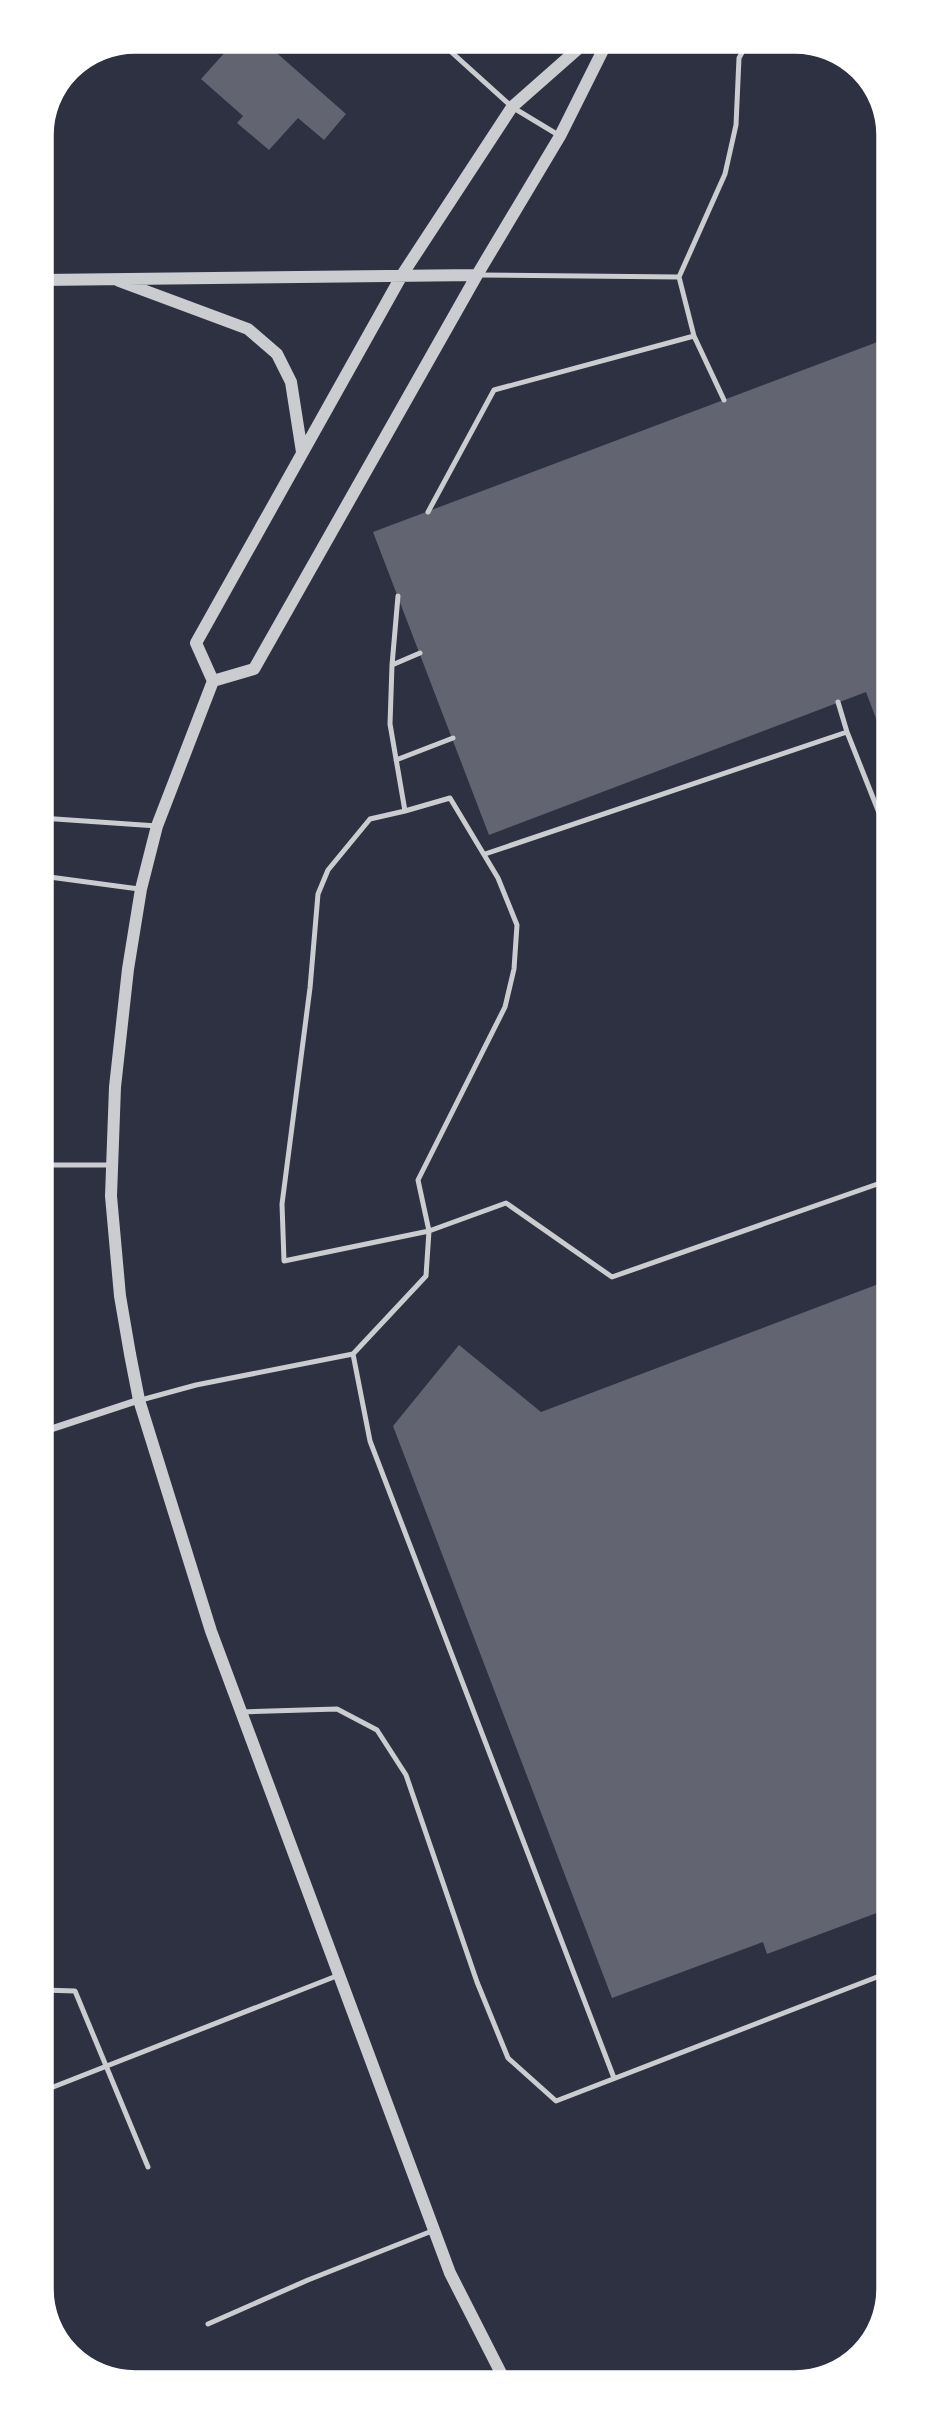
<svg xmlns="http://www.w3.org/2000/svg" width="931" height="2425" viewBox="0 0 931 2425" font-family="Lora,serif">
	<rect width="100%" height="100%" fill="#2d3142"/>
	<path fill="#626471" d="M236 40H262L346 114 324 140 298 118 269 150 237 123 243 116 201 79Z
		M888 338V750L866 692 489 835 373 532Z
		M889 1280 890 1908 767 1954 763 1942 612 1998 393 1426 459 1345 541 1412Z"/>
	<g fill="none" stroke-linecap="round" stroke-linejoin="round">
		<path stroke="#caccd0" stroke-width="5" d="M438 40 512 107 560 136
			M479 275 679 277
			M694 336 724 400
			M428 512 494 390 694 336 679 277 725 174 736 125 739 58 749 40
			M398 596 392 665 390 724 405 811 370 819 328 870 318 894 310 988 282 1204 284 1261 429 1231 506 1203 612 1277 889 1180
			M392 665 420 653
			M838 702 847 732
			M396 760 453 738
			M41 818 157 826
			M485 854 847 732 889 838
			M42 876 139 889
			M42 1165H112
			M353 1354 370 1441 614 2078
			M141 1400 196 1385 353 1354 426 1276 429 1231 418 1180 505 1007 514 969 517 925 498 878 450 798 405 811
			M241 1712 337 1709 377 1730 406 1775 477 1982 508 2058 556 2101 890 1972
			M43 1990 75 1991 148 2167
			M43 2091 339 1975
			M208 2324 308 2280 432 2231"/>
		<path stroke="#caccd0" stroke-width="7" d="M42 1432 139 1400"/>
		<path stroke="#caccd0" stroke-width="12" d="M41 280 477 275
			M119 281 248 329 277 354 291 382 302 452
			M213 681 254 669 477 275 560 136 608 40
			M506 2383 450 2273 211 1631 139 1400 130 1354 120 1296 111 1196 115 1087 128 969 141 889 157 826 213 681 196 643 402 275 512 107 588 40"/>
	</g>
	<path d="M0 0H931V2425H0ZM135 52H795A83 83 0 0 1 878 135V2289A83 83 0 0 1 795 2372H135A83 83 0 0 1 52 2289V135A83 83 0 0 1 135 52Z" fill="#fff" fill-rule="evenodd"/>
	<path fill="none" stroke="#fff" stroke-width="3.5" d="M135 52H795A83 83 0 0 1 878 135V2289A83 83 0 0 1 795 2372H135A83 83 0 0 1 52 2289V135A83 83 0 0 1 135 52Z"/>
</svg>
